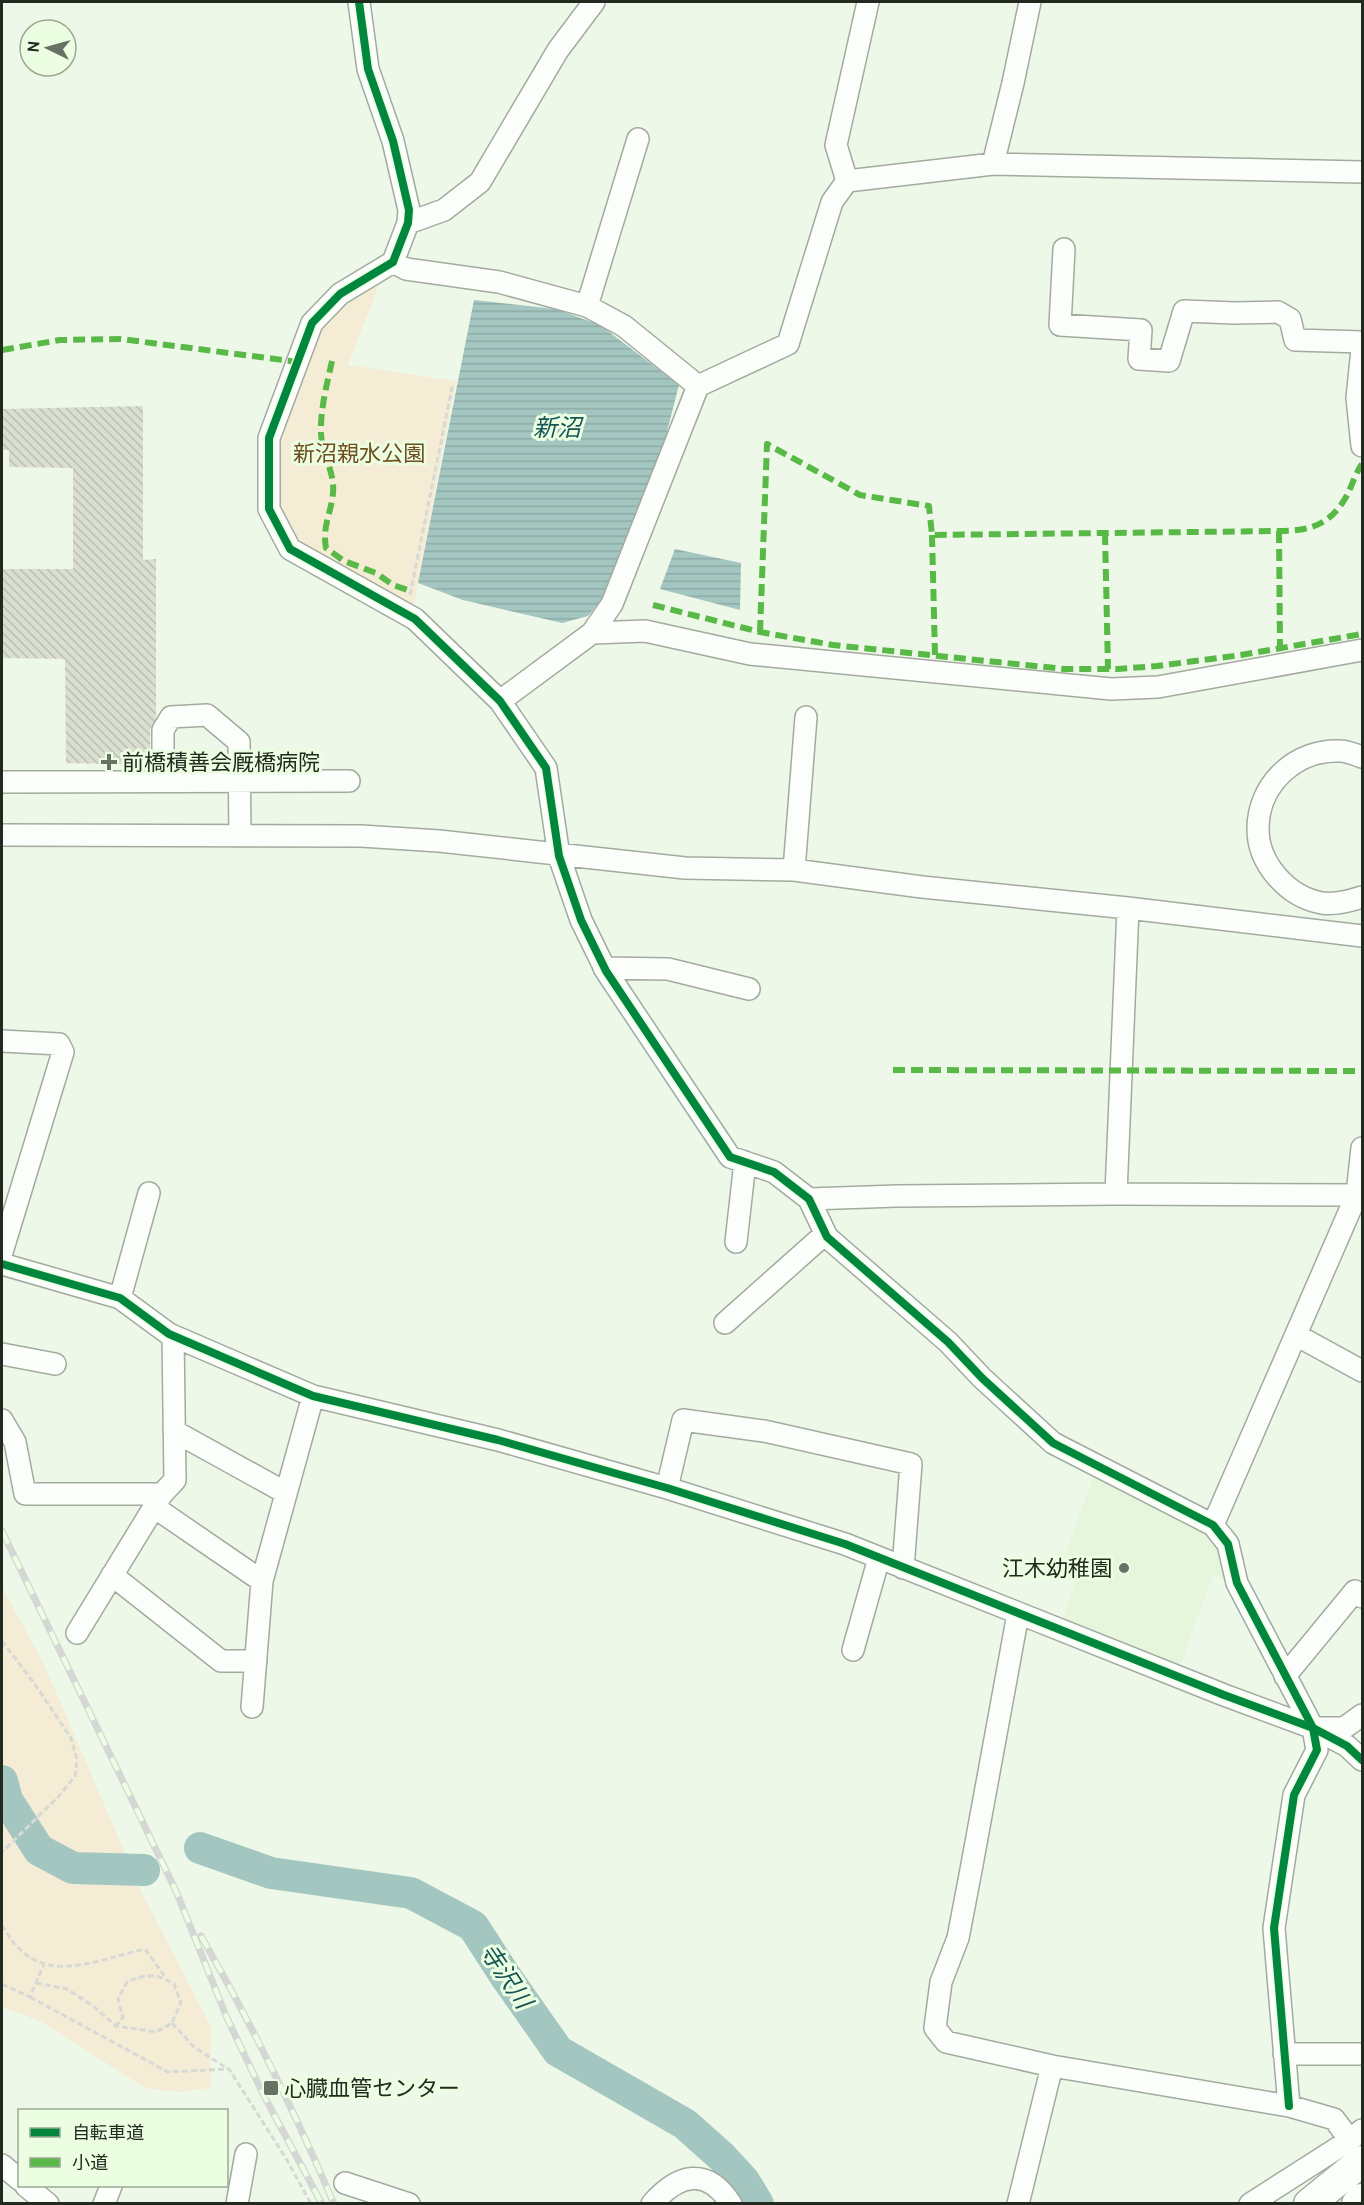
<svg xmlns="http://www.w3.org/2000/svg" width="1364" height="2205" viewBox="0 0 1364 2205" font-family="Cabin,'Noto Sans JP',sans-serif">
	<defs>
		<pattern id="water-rules" width="6" height="5" patternUnits="userSpaceOnUse" patternTransform="scale(1.5)"><rect width="6" height="5" fill="#a4c6c1"/><path d="M0 2.5h6" fill="none" stroke="#8daaa5"/></pattern>
		<pattern id="building-back-hatch" width="6" height="6" patternUnits="userSpaceOnUse" patternTransform="scale(1.5)"><rect width="6" height="6" fill="#dbdfd1"/><path d="M-1 5l2 2M0 0l6 6M5-1l2 2" fill="none" stroke="#bcbfb3"/></pattern>
	</defs>
	<rect width="100%" height="100%" fill="#eef8e8"/>
	<path fill="#e6f6dc" d="M1094 1476 1211 1532 1222 1553 1231 1582 1213 1575 1178 1671 1062 1622 1075 1583 1057 1576Z"/>
	<path fill="#f5ecd6" d="M382 277 348 365 456 381 413 610 294 545 277 505 275 440 318 326 343 298Z
		M2 1587 44 1664 142 1893 211 2027 210 2088 178 2092 145 2088 42 2022 2 2007Z"/>
	<path fill="url(#water-rules)" d="M474 300 556 309 600 325 679 385 661 455 606 594 588 616 562 623 463 600 418 583Z
		M675 549 741 563 740 610 660 589Z"/>
	<g fill="none" stroke-linecap="round" stroke-linejoin="round">
		<path stroke="#a4c6c1" stroke-width="32" d="M2 1781 7 1800 39 1850 73 1868 144 1870
			M200 1848 271 1873 411 1893 473 1926 506 1977 558 2051 685 2124 722 2157 744 2181 758 2204"/>
	</g>
	<path fill="url(#building-back-hatch)" d="M143 406V560L156 559V718L150 730V754L155 765 66 763 65 659 2 658V569H73V468L9 467V450H2V409Z"/>
	<g fill="none" stroke-linecap="round" stroke-linejoin="round">
		<g stroke="#a3aa9e" stroke-width="24">
			<path id="minor" d="M359 2 368 69 393 141 409 210 408 223 393 262 340 294 312 323 269 438V509L290 549 415 619 500 701 546 768 559 856 581 920 606 971 730 1157 774 1172 809 1199 827 1237 948 1342 982 1378 1053 1443 1213 1525 1228 1544 1237 1583 1313 1728 1317 1750 1294 1795 1274 1928 1289 2106
				M993 164 1013 83 1030 2
				M847 181 836 145 868 2
				M408 223 444 210 480 182 558 50 594 2
				M1064 249 1060 325 1141 330 1139 359 1169 361 1184 311 1234 313 1278 312 1290 319 1295 340 1362 342
				M393 262 406 269 499 282 587 306 624 326 698 386
				M587 306 638 139
				M1362 349 1357 398 1362 446
				M592 633 645 631 750 654 1111 689 1158 687 1362 650
				M500 701 592 633 612 604 698 386 788 344 832 202 847 181 993 164 1362 172
				M1362 757C1356 755 1348 751 1340 751 1296 749 1258 784 1258 829 1258 864 1288 897 1322 903 1336 905 1350 901 1362 897
				M200 768H174L163 754V730L171 717 207 715 239 742 240 836
				M2 782 349 781
				M2 835 361 836 439 841 685 868 794 870 922 887 1128 908 1362 936
				M794 870 806 717
				M604 968 668 969 749 989
				M2 1041 59 1044 63 1052 2 1252
				M1116 1194 1128 908
				M809 1199 897 1196 1116 1194 1362 1195
				M736 1242 745 1162
				M2 1264 120 1298 169 1334 313 1396 498 1440 667 1488 845 1544 1224 1695 1313 1728 1347 1746 1362 1760
				M120 1298 149 1193
				M725 1323 825 1234
				M1296 1335 1362 1371
				M2 1354 55 1364
				M2 1420 15 1442 25 1494H162
				M174 1431 286 1493
				M667 1488 683 1420 764 1431 911 1464 903 1568
				M154 1507 262 1581
				M1213 1525 1357 1194 1362 1148
				M112 1575 221 1661H256
				M1018 1614 971 1870 958 1938 941 1982 935 2028 946 2042 1052 2066 1289 2106 1334 2119 1350 2140
				M77 1633 162 1494 175 1480 173 1336
				M853 1650 879 1558
				M1285 1676 1355 1591 1362 1597
				M252 1707 262 1581 313 1396
				M1316 1728H1344L1362 1715
				M1284 2054H1362
				M2 2165 20 2180
				M345 2183 409 2204
				M26 2186 48 2204
				M104 2204 111 2186
				M237 2204 246 2154
				M652 2204C678 2174 707 2166 731 2204
				M1018 2204 1052 2066
				M1250 2204 1350 2140 1362 2130"/>
		</g>
		<g stroke="#a3aa9e" stroke-width="33">
			<path id="highway" d="M1309 2204 1362 2161
				M1357 2204 1362 2199"/>
		</g>
		<path stroke="#d7d9d5" stroke-width="3" stroke-dasharray="6 3" stroke-linecap="butt" d="M410 595 453 383
			M2 1641 34 1683 71 1738 77 1760 75 1776 58 1797 2 1852
			M2 1925C37 1990 88 1962 145 1949L165 1977
			M36 1983 67 1989 93 2006 116 2026 156 2032 172 2023 181 2003 174 1984C156 1973 146 1974 127 1982L118 1999 123 2017 116 2026
			M2 1984 30 1997 44 1964
			M30 1997 168 2072 229 2069 287 2160 311 2204
			M172 2023 194 2047 228 2069"/>
		<use href="#minor" stroke="#fcfefc" stroke-width="21"/>
		<use href="#highway" stroke="#fcfefc" stroke-width="30"/>
		<g stroke="#d4d7d3" stroke-width="7">
			<path id="rail" d="M2 1531 176 1891 227 2018 264 2096 322 2204
				M201 1936C251 2023 295 2112 334 2204"/>
		</g>
		<use href="#rail" stroke="#ecfee2" stroke-width="4.5" stroke-dasharray="14" stroke-linecap="butt"/>
		<path stroke="#58b947" stroke-width="6" stroke-dasharray="12 6" stroke-linecap="butt" d="M2 350 60 340 121 339 298 362
			M332 361C327 384 320 410 321 434 322 455 335 472 333 493 331 514 322 526 326 548L344 561 376 573 393 585 411 591
			M1279 531 1280 649
			M1105 533 1108 669
			M932 535 935 656
			M653 605 760 632 833 645 1064 669H1118L1157 666 1241 655 1362 634
			M760 632 767 444 860 495 929 506 932 535 1279 531C1310 531 1330 525 1346 497 1352 486 1355 474 1362 464
			M893 1070 1362 1071"/>
		<g stroke="#ecfee2" stroke-width="11">
			<path id="cycleway" d="M359 2 368 69 393 141 409 210 408 223 393 262 340 294 312 323 269 438V509L290 549 415 619 500 701 546 768 559 856 581 920 606 971 730 1157 774 1172 809 1199 827 1237 948 1342 982 1378 1053 1443 1213 1525 1228 1544 1237 1583 1313 1728 1317 1750 1294 1795 1274 1928 1289 2106
				M2 1264 120 1298 169 1334 313 1396 498 1440 667 1488 845 1544 1224 1695 1313 1728 1347 1746 1362 1760"/>
		</g>
		<use href="#cycleway" stroke="#00873e" stroke-width="8"/>
	</g>
	<g fill="#697165" stroke="#ecfee2" stroke-width="2">
		<path d="M106 753h6v6h6v6h-6v6h-6v-6h-6v-6h6z"/>
		<circle cx="1124" cy="1568" r="6"/>
		<rect x="263" y="2080" width="16" height="16" rx="3"/>
	</g>
	<g text-anchor="middle" stroke-width="6" stroke-linejoin="round" paint-order="stroke">
		<g font-size="22" fill="#704e1f" stroke="#ecfee2">
			<text x="359" y="461">新沼親水公園</text>
		</g>
		<g font-size="22" fill="#22291e" stroke="#ecfee2" text-anchor="start">
			<text x="122" y="770">前橋積善会厩橋病院</text>
			<text x="1112" y="1576" text-anchor="end">江木幼稚園</text>
			<text x="284" y="2096">心臓血管センター</text>
		</g>
		<g font-size="24" font-style="italic" fill="#175656" stroke="#ecfee2">
			<text x="557" y="436">新沼</text>
			<text transform="translate(506 1976) rotate(56)" y="8">寺沢川</text>
		</g>
	</g>
	<rect width="1364" height="2205" fill="none" stroke="#22291e" stroke-width="6"/>
	<rect x="18" y="2109" width="210" height="78" fill="#ecfee2" stroke="#9ba994" stroke-width="1.5"/>
	<rect x="30" y="2128" width="30" height="9" fill="#00873e" stroke="#9ba994" stroke-width="1.5"/>
	<text x="72" y="2139" font-size="18" fill="#22291e">自転車道</text>
	<rect x="30" y="2158" width="30" height="9" fill="#58b947" stroke="#9ba994" stroke-width="1.5"/>
	<text x="72" y="2169" font-size="18" fill="#22291e">小道</text>
	<g transform="translate(48 48) rotate(275)"><circle r="28" fill="#ecfee2" stroke="#9ba994" stroke-width="1.5"/>
	<path d="M0-4.5L10 22L0 15L-10 22Z" fill="#697165"/>
	<text y="-9" font-size="16" font-weight="bold" text-anchor="middle" fill="#22291e">N</text>
	</g>
</svg>
